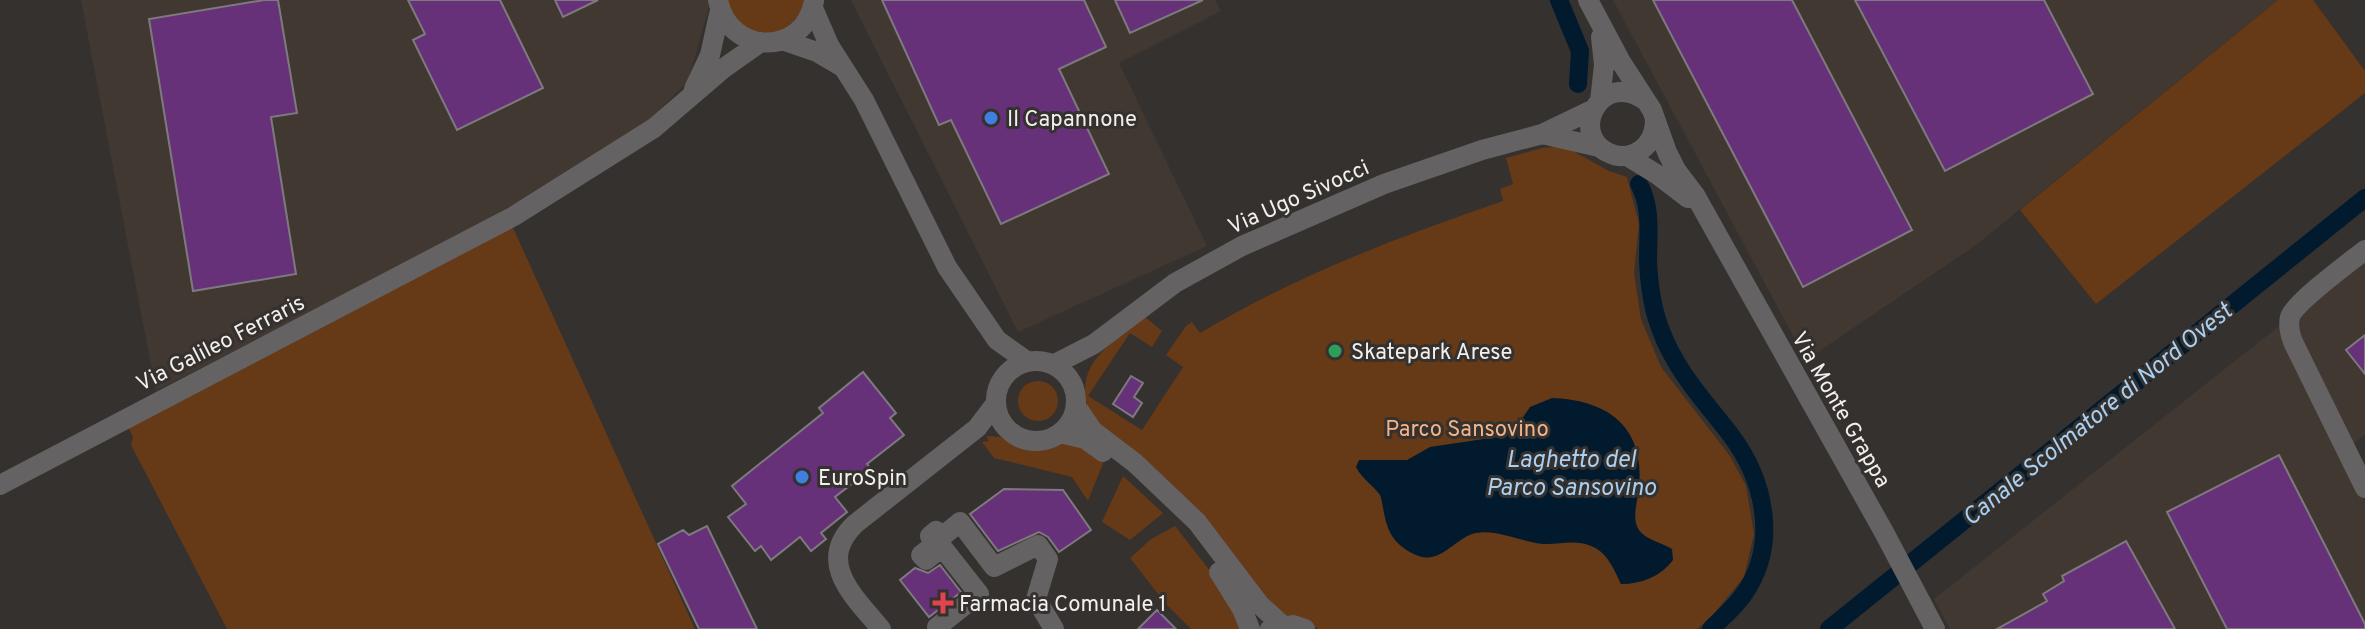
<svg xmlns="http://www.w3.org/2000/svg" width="2365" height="629" viewBox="0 0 2365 629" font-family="Overpass,sans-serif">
	<rect width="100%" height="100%" fill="#35312f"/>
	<path fill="#413832" d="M81 0H711L688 81 656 114 618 145 449 241 156 391Z
		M851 0H1215L1221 11 1119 63 1207 246 1018 332Z
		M1613 0H2278L1976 245 1806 360Z
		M2365 258V435L2342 452 2365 502V629H1950L1934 599Z"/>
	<path fill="#663917" d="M727 0H806C790 45 741 45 727 0Z
		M2278 0H2313L2365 71V93L2096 304 2020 210Z
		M1564 146 1609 171 1627 177 1639 224 1634 273 1641 319 1661 367 1730 456 1746 486 1754 534 1744 577 1712 616 1697 629H1319L1283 615 1093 421C1068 367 1107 346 1145 317L1162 331 1152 347 1130 333 1088 396 1142 430 1183 367 1166 355 1186 326 1192 322 1200 333C1295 276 1398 237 1503 201L1500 189 1513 184 1506 158 1542 148Z
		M510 221 695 629H227L131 445 133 437 127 424Z
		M1018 401a20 20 0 1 1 40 0a20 20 0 1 1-40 0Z
		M986 436 1002 437 1035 448 1073 442 1104 461 1088 501 1072 477 994 458 982 442 989 441Z
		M1123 476 1163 513 1130 540 1102 522Z
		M1175 526 1218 581 1243 629H1191L1165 603 1130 558 1151 539Z"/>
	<path fill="#021a2e" d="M1552 398C1608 400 1645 427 1639 487 1638 501 1631 518 1639 530 1645 539 1662 543 1672 549L1673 560C1661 576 1642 584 1621 584 1614 569 1607 552 1591 546 1575 539 1559 545 1543 544 1522 542 1497 529 1476 533 1455 537 1441 566 1416 555 1396 546 1388 534 1384 513 1383 508 1382 500 1380 495 1373 485 1362 479 1356 467L1359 460H1407L1430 447 1504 436 1515 429 1530 407Z"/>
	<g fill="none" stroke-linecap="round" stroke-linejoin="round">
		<path stroke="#021a2e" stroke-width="18" d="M1559 0 1580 51 1578 84
			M1639 184C1652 208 1648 234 1648 261 1649 284 1652 307 1660 328 1675 370 1703 399 1730 434 1765 480 1779 544 1744 594 1735 607 1722 618 1711 629
			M1829 629 2365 198"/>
	</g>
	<path fill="#673179" stroke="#7d7a7e" stroke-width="2" d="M264 0H278L297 113 271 117 296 274 193 291 149 19Z
		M408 0H500L543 88 457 130 413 40 425 34Z
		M555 0H598L563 17Z
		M882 0H1084L1106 47 1059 69 1109 174 1001 224 951 120 939 125Z
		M1115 0H1203L1130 33Z
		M1653 0H1792L1912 230 1803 287Z
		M1855 0H2044L2093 94 1945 171Z
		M2365 335V374L2346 350Z
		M863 372 896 413 890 418 904 435 867 464 871 469 835 497 847 512 821 533 826 539 811 551 800 537 771 560 761 546 755 551 728 517 746 504 732 486 823 413 819 408Z
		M1131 376 1143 383 1134 397 1142 403 1133 417 1113 404Z
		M2279 455 2365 624V629H2227L2167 512Z
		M1004 489 1063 490 1091 530 1059 552 1048 537 1039 532 998 551 970 514Z
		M707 526 757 629H699L658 544 683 530 689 535Z
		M2126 541 2175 629H1997L2047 601 2043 594 2064 581 2062 576Z
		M940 565 961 592 929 617 900 580 915 568 928 573Z
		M1157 610 1176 629H1138Z"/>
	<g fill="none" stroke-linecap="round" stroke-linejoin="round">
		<path stroke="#646262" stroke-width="20" d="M718 0C729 56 804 57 814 1
			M1588 0 1621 62 1652 110 1667 152 1676 170 1695 195 1885 534 1935 629
			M813 8 829 45 864 100 947 267 997 340 1028 362
			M782 40 817 52 841 66
			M694 89 710 55 720 10
			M1600 101 1604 65 1601 37
			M1646 101C1602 68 1567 134 1609 153 1617 157 1625 157 1633 154 1649 148 1655 135 1655 119
			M1542 134 1599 147
			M1627 156 1658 175 1688 198
			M2365 250C2350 262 2295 302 2290 317 2288 325 2290 334 2293 342L2365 488
			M996 401a40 40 0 1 1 80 0a40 40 0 1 1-80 0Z
			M1053 365 1094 344 1175 283 1242 246 1384 184 1482 150 1542 134 1594 109
			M1076 406 1093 431 1135 463 1197 522 1260 605 1282 625
			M1060 433 1085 439 1103 452
			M0 485 514 216 654 128 724 68 761 42
			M1219 572 1242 609 1250 629
			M881 629C855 597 815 563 855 524L977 428 996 403
			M938 629 937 627 979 594 942 547 926 560 921 555 934 545 930 536 936 531 944 535 960 522 994 567 1038 545 1048 559 1036 599 1054 629
			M1270 629 1293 625 1305 629"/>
	</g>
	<g fill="#3f7fe0" stroke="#35312f" stroke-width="3">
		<circle cx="991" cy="118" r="8"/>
		<circle cx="802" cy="477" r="8"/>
	</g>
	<circle fill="#2e9e5b" stroke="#35312f" stroke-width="3" cx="1335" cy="351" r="8"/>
	<path fill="#e0444e" stroke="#35312f" stroke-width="3" d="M939 591h8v8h8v8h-8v8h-8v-8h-8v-8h8z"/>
	<g text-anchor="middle" stroke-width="6" stroke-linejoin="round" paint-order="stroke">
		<g font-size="22" fill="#f2f0ee" stroke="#35312f" text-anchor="start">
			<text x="1007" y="126">Il Capannone</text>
			<text x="1351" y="359">Skatepark Arese</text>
			<text x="818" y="485">EuroSpin</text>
			<text x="959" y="611">Farmacia Comunale 1</text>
		</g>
		<g font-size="22" fill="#f2f0ee" stroke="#35312f">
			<text transform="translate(1298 196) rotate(-24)" y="8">Via Ugo Sivocci</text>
			<text transform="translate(220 342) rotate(-27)" y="8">Via Galileo Ferraris</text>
			<text transform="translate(1842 409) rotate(60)" y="8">Via Monte Grappa</text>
		</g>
		<g font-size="22" fill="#f4b489" stroke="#35312f">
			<text x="1467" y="436">Parco Sansovino</text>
		</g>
		<g font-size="24" font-style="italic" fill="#a9cff1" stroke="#35312f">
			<text transform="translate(2097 414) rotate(-39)" y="8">Canale Scolmatore di Nord Ovest</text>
			<text x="1571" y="467">Laghetto del<tspan x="1571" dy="28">Parco Sansovino</tspan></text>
		</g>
	</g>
</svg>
